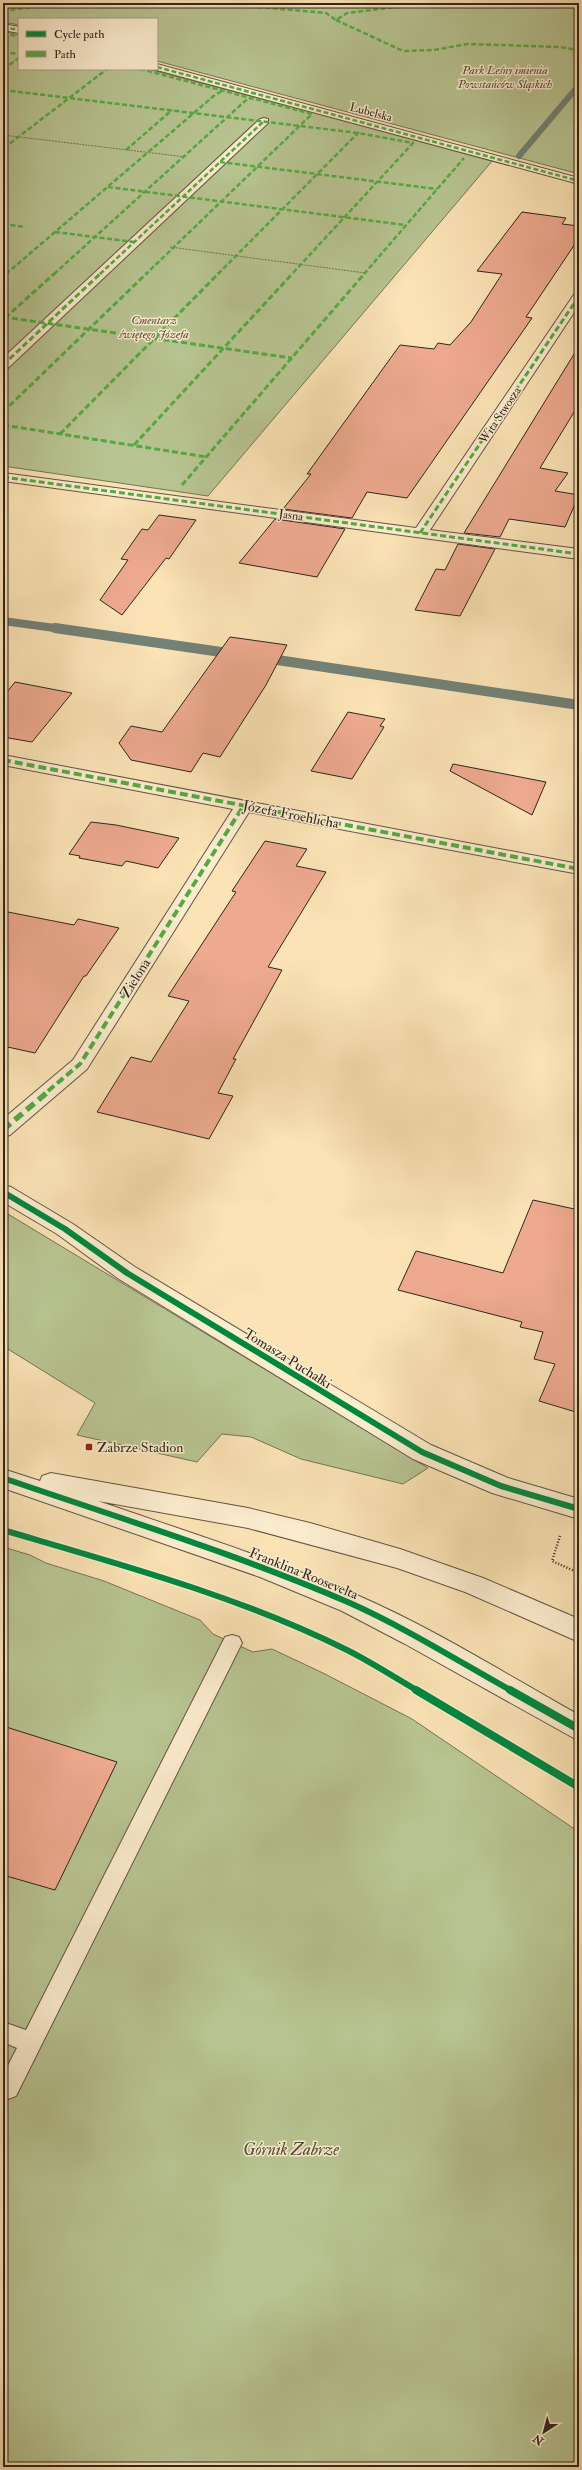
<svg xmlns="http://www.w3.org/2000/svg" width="582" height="2470" viewBox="0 0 582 2470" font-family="'IM FELL Double Pica',serif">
	<rect width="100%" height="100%" fill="#fbe3b5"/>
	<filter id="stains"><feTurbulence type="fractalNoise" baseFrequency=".005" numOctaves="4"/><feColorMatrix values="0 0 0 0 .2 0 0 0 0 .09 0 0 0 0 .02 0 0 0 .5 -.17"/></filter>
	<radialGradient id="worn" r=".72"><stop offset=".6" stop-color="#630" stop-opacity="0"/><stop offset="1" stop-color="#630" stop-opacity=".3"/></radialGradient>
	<path fill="#b8c592" stroke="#747558" d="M3 3H579V174L157 61V19H19V25L3 22Z
		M3 31 19 35V69H148L493 160 208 496 3 466Z
		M3 1211 428 1468 403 1484 301 1459 251 1437 222 1434 197 1462 77 1435 95 1403 3 1346Z
		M3 1547 30 1555 46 1563 104 1581 200 1620 213 1634 253 1652 272 1649 323 1673 412 1719 579 1832V2467H3Z"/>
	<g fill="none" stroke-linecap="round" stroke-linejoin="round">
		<path stroke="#738176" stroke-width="6" d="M519 156 579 85"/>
		<path stroke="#738176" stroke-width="8" d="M3 621 62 629"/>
		<path stroke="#738176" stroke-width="10" d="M55 628 235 654
			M264 658 579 705"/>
	</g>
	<path fill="#eeaa8f" stroke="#30251d" d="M522 212 566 218 562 224 579 226V238L526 317 532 318 407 498 367 492 352 518 283 509 311 474H307L400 345 434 349 438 343 450 345 471 322 502 274 477 271Z
		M579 346V404L540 468 568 473 555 491 579 495 565 527 509 519 500 537 464 533Z
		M159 515 196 520 169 559 166 558 122 615 100 600 128 560 121 559 142 529 148 530Z
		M275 519 345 529 317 577 239 563Z
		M458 544 495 549 460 616 415 610 436 569 445 570Z
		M230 637 287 645 266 685 220 757 203 753 191 772 131 760 119 743 131 726 162 732Z
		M15 682 72 693 32 742 3 737V697Z
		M348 712 385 719 380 726 384 727 352 779 311 771Z
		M453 764 546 782 532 815 450 771Z
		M91 822 116 825 179 838 158 868 126 861 122 866 79 858 80 856 69 854Z
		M265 841 307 849 296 866 326 872 268 967 282 970 233 1059H236L218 1093 233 1096 209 1139 97 1112 131 1057 151 1062 189 1001 168 996 236 892 232 891Z
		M3 911 74 925 78 919 119 928 86 976H84L35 1053 3 1046Z
		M533 1200 579 1210V1413L539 1401 555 1364 534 1359 543 1332 520 1327 522 1322 398 1290 416 1251 503 1273Z
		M3 1726 117 1762 55 1890 3 1875Z"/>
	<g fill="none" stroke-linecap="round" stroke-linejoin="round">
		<g stroke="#635443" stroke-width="2">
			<path id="service" d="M232 1635 239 1637 242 1643 16 2096 8 2099 3 2097V2075L17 2048 3 2042V2022L26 2030 225 1637Z"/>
		</g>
		<g stroke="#635443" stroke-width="2">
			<path id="pedestrian" d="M264 118 268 119V123L8 368 3 369V358L260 119Z"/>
		</g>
		<g stroke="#635443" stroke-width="2">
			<path id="minor" d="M3 24 19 27V33L3 30Z
				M157 64 579 178V184L153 69H157Z
				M579 292V305L430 530 579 549V559L3 481V473L416 528 575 293Z
				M3 755 579 864V874L249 812 87 1069 10 1135 3 1137V1119L73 1060 233 809 3 765Z
				M3 1185 11 1187 73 1224 135 1267 431 1445 508 1478 579 1499V1519L492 1493 413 1459 119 1279 57 1234 3 1202Z"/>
		</g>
		<g stroke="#635443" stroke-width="2">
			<path id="tertiary" d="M3 1469 40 1481 42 1476 51 1473 248 1508 310 1523 400 1549 483 1578 579 1619V1642L465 1592 397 1568 248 1528 98 1501C185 1531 274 1559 359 1596 435 1629 507 1675 579 1715V1741L405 1644 342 1611 260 1577 3 1488Z"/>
		</g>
		<path stroke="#30251d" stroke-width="1" stroke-dasharray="0.5 1" stroke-linecap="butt" d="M3 135 186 157
			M170 247 365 273"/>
		<path stroke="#30251d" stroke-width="2.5" stroke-dasharray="1 2" stroke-linecap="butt" d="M560 1536 552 1561 579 1573"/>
		<use href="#service" fill="#fcedcf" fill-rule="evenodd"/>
		<use href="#pedestrian" fill="#fcedcf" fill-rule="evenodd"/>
		<use href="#minor" fill="#fcedcf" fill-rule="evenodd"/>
		<use href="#tertiary" fill="#fcedcf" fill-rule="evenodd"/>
		<path stroke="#54aa43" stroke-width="2.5" stroke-dasharray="5 2.5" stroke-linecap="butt" d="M213 3 326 13 336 20 347 13 430 3
			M3 11 61 3
			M336 20 403 51 434 50 467 44 559 47 579 50
			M3 27 19 30
			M3 33 19 37
			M3 52 19 54
			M157 67 579 181
			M3 69 19 58
			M140 69 312 114 146 274
			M3 90 358 133 413 143 292 274
			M4 148 107 69
			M126 150 172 110
			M220 162 437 189
			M108 187 405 225
			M3 224 24 227
			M55 232 134 242
			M6 274 216 94 223 91
			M54 274 245 101 251 98
			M100 274 264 121
			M218 274 360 131
			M364 274 464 158"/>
		<path stroke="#54aa43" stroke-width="3" stroke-dasharray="6 3" stroke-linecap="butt" d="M3 277 8 273
			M3 317 292 358
			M5 318 55 273
			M3 365 101 273
			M3 412 147 273
			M3 425 207 457
			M60 434 219 273
			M134 445 293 273
			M3 477 579 554
			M182 485 365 273
			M420 533 579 296"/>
		<path stroke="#54aa43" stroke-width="4" stroke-dasharray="8 4" stroke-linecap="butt" d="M3 760 579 869
			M48 1091 80 1064 244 805"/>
		<path stroke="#54aa43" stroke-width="5.5" stroke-dasharray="10 5.5" stroke-linecap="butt" d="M3 1130 50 1090"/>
		<g stroke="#fcedcf" stroke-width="9">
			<path id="cycleway-far1" d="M3 1192 65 1229 127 1273 422 1452 501 1486 579 1509
				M3 1478C119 1518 237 1554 350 1603 406 1628 458 1661 512 1691
				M3 1530C119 1564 238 1596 347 1650 371 1662 394 1677 418 1691"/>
		</g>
		<g stroke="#fcedcf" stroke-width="11">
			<path id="cycleway" d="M416 1690 579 1787
				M510 1690 579 1729"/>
		</g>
		<use href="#cycleway-far1" stroke="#00873e" stroke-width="6"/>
		<use href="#cycleway" stroke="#00873e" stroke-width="8"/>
	</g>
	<rect fill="#8f2418" stroke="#fcedcf" stroke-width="1.5" x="85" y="1443" width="8" height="8" rx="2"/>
	<g text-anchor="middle" stroke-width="3" stroke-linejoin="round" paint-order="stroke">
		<g font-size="12" font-style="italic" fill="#524d3a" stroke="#fcedcf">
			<text x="505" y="74">Park Leśny imienia<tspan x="505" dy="14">Powstańców Śląskich</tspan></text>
			<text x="154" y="324">Cmentarz<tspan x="154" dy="14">świętego Józefa</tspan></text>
		</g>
		<g font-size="12" fill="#30251d" stroke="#fcedcf">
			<text transform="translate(371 112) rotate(15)" y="4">Lubelska</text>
			<text transform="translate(500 415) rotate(-56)" y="4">Wita Stwosza</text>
			<text transform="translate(291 515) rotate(8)" y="4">Jasna</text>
		</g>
		<g font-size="14" fill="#30251d" stroke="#fcedcf">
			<text transform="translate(291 814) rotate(11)" y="5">Józefa Froehlicha</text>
			<text transform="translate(135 978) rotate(-58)" y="5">Zielona</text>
			<text transform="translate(288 1358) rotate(32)" y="5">Tomasza Puchałki</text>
			<text transform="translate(304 1573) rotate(22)" y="5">Franklina Roosevelta</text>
		</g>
		<g font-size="14" fill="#30251d" stroke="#fcedcf" text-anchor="start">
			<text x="97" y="1452">Zabrze Stadion</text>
		</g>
		<g font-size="17" font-style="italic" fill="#524d3a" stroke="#fcedcf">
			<text x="291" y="2155">Górnik Zabrze</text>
		</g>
	</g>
	<rect width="582" height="2470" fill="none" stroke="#fbe3b5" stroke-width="16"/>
	<rect x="4" y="4" width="574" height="2462" fill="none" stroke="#30251d" stroke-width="2"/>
	<rect x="8" y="8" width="566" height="2454" fill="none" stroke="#30251d"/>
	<rect x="18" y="18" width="140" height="52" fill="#fcedcf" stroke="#aa9d88"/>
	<rect x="26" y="31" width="20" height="6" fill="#00873e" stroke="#aa9d88"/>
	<text x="54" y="38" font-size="12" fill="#30251d">Cycle path</text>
	<rect x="26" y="51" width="20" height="6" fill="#54aa43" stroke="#aa9d88"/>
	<text x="54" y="58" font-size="12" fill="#30251d">Path</text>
	<g transform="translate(544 2432) rotate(216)" stroke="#fcedcf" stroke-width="3" paint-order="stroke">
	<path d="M0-3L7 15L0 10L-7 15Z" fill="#30251d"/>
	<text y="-6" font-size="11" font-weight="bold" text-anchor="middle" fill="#30251d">N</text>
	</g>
	<rect width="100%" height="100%" filter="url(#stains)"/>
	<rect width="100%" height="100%" fill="url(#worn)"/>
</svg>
